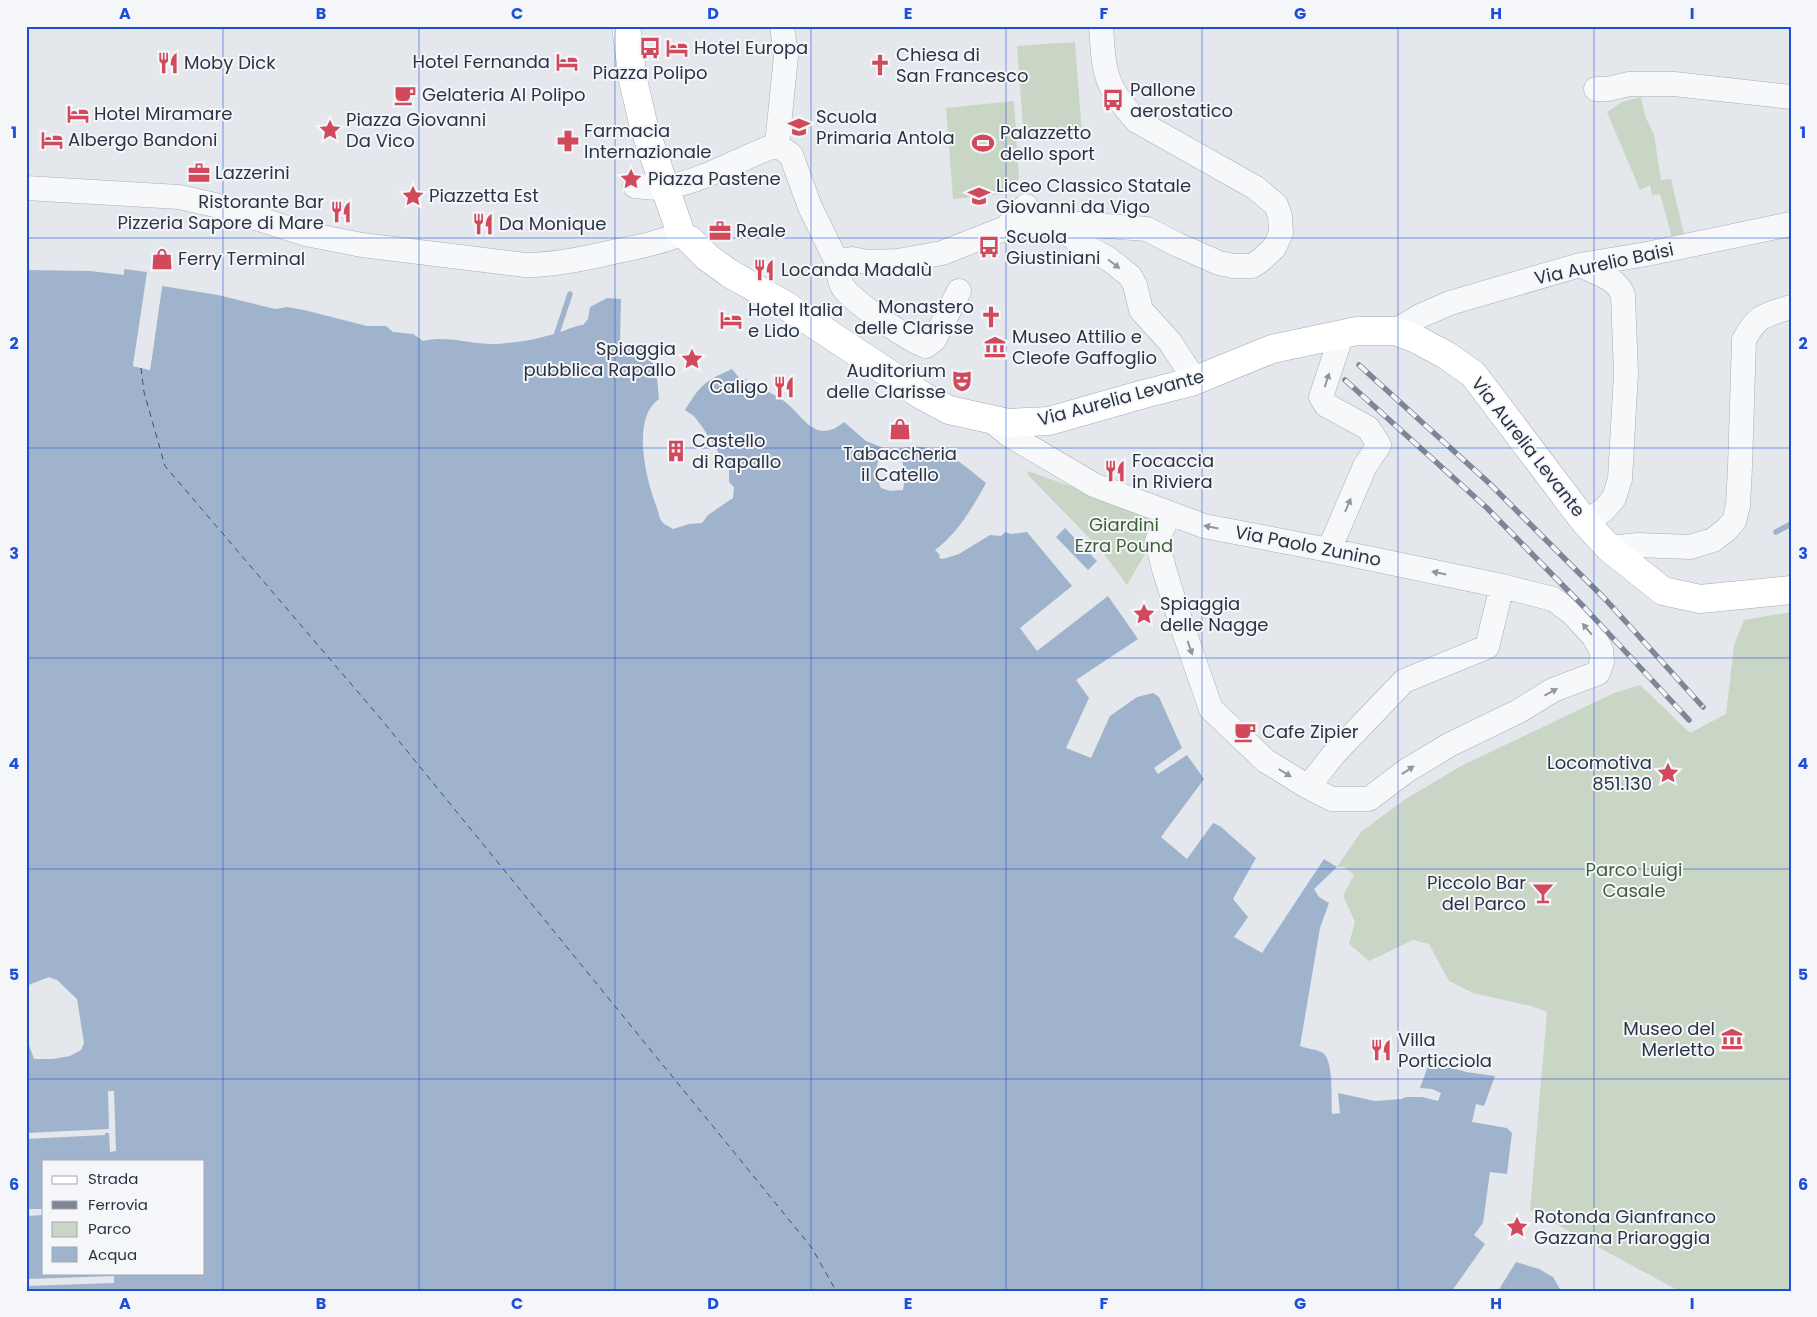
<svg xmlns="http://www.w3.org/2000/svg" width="1817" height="1317" viewBox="0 0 1817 1317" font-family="Poppins,sans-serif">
	<rect width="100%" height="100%" fill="#e4e7ec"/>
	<path fill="#c9d6c5" d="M1075 42 1082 134 1024 139 1017 46Z
		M1641 97 1645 116 1654 135 1661 180 1671 179 1686 243 1674 245 1660 194 1652 195 1650 185 1640 190 1607 112 1622 102Z
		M1014 101 1019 179 1005 194 953 199 946 108Z
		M1028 471 1150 515 1155 523 1152 542 1127 585 1101 550 1027 474Z
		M1791 612V1290L1679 1291 1530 1210 1547 1012 1531 1006 1473 993 1449 981 1429 944 1413 940 1369 961 1349 944 1355 922 1343 896 1354 875 1344 867H1337L1361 832 1404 800 1461 766 1614 693 1640 685 1690 733 1726 714 1734 645 1744 620Z"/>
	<path fill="#9fb4cc" d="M124 269 147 272 133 366 150 370 162 286 218 295 275 309 287 307 304 310 367 326H386L393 332 413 334 423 341C447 335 472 345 496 344 516 343 539 339 557 333 567 330 573 326 583 325L588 319 590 307 607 298 621 299 620 342 626 346 639 344 656 368 659 399C631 418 646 479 656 505 658 510 659 519 663 523 665 525 670 527 673 529L689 524 702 523 708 515 733 498 734 487 729 482V469L703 428 694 416 685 410C700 385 705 381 732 369L740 379H746L745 382C758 388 773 393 784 401 804 416 815 446 844 422L866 441 886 449C875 462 874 473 881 488L890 491 903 490C906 475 904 463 898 449 936 440 958 460 986 483 972 508 959 532 935 550L940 555 939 558 943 559 959 554 990 535 1001 536 1005 532 1011 534 1027 532 1072 586 1020 628 1037 651 1108 596 1138 639 1076 680 1089 698 1066 748 1091 758 1110 716 1137 697 1153 693 1159 697 1182 748 1154 768 1158 774 1187 755 1204 779 1161 837 1187 859 1213 823 1220 826 1256 858 1233 899 1248 917 1234 937 1262 953 1324 859 1337 867 1314 889 1319 897 1329 903 1320 928 1300 1046C1307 1049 1317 1049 1323 1053 1334 1061 1331 1100 1332 1114L1340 1113 1338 1093 1375 1101 1401 1099 1406 1097H1422L1438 1101 1441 1093 1432 1089 1420 1088 1428 1066 1452 1068 1466 1072 1495 1076 1484 1106 1476 1104 1472 1122 1507 1128 1512 1133 1507 1174 1490 1172 1483 1223 1474 1235 1485 1244 1452 1291H26V1286L114 1283V1276L26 1279V1216L44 1215V1273H204V1161H44V1209H26V1139L105 1135V1133H109L110 1152 116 1151 114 1091H108L109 1129 26 1133V1037L34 1059H53L70 1056 81 1050 84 1043 77 999 57 980 49 977 26 986V270L90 271 124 275Z
		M1065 528 1097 561 1088 570 1056 537Z
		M1516 1262 1539 1269 1553 1277 1561 1291H1498Z"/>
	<path fill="#e4e7ec" d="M146 283 148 284 135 364 148 367 160 286H162L150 370 133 366Z"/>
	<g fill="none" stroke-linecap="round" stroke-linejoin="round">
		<path stroke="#9fb4cc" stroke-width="5.5" d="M557 333 570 294
			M1776 532 1791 524"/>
		<path stroke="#34527a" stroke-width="1" stroke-dasharray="6 5" stroke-linecap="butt" d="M141 368 144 392 165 466 381 719 812 1248 836 1291"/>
		<g stroke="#a9aeb7" stroke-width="25">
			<path id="minor" d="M1596 89H1608L1629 84H1674L1791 97
				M777 145 791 155 810 207 837 262 852 259 868 262 898 261 942 253 1006 228 1065 223 1147 229 1178 245 1219 263 1233 266H1252L1261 260 1274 248 1281 233 1280 216 1276 205 1256 188 1137 121C1104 86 1104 72 1101 26
				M777 145 786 56 782 26
				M635 186C645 187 656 189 666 187 705 181 739 158 777 145
				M26 188 179 197 215 205 306 234 362 245 525 265C555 265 584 259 613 252 634 248 654 244 673 237
				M1065 223 1067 233 1082 244 1110 260 1130 276 1135 285 1141 310 1170 342 1187 368 1191 382
				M1006 228 1026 206
				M837 262C838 272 839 284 846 291 860 306 908 340 926 346L934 340 959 291
				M1580 265C1596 273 1617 278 1623 295L1626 373 1620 479 1614 498 1604 510 1585 522
				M1395 331 1420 316 1450 303 1580 265 1647 254 1791 224
				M992 421 1009 435 1094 485 1204 526 1329 550 1502 586 1553 599 1573 614 1594 637 1601 650 1602 662 1598 673 1553 690 1519 711 1449 745 1406 771 1369 799H1332L1308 787 1266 761 1211 709 1182 626 1164 569 1157 541 1169 514
				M1609 548 1638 545 1690 547 1713 540 1726 530 1734 521 1738 506 1740 467 1744 340C1757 315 1765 315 1791 307
				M1329 550 1365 466 1379 445 1368 428 1326 405 1321 397 1338 346V335
				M1308 787 1333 755 1404 681 1487 647 1502 586"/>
		</g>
		<g stroke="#a3abb8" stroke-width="29">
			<path id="major" d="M626 26 633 80 644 127 680 231
				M690 240 707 257 729 273 785 305 923 396 949 410 1008 423 1049 421 1144 394 1191 382 1272 349 1357 331H1395L1416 339 1446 355 1473 374 1585 522 1609 548 1663 591 1700 599 1791 590"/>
		</g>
		<use href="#minor" stroke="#f7f8fa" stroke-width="24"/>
		<use href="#major" stroke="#fff" stroke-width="28"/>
		<g stroke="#7d8696" stroke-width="5.5">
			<path id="rail" d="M1359 365 1489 483 1606 600 1703 707
				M1345 380 1487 508 1583 606 1689 720"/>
		</g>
		<use href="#rail" stroke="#f4f6f9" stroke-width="4" stroke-dasharray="11" stroke-linecap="butt"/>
	</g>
	<defs><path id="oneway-solid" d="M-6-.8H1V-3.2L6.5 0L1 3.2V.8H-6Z" transform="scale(1.25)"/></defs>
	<g fill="#9196a0">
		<use href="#oneway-solid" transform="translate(1114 264) rotate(37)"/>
		<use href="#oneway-solid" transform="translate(1327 380) rotate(-72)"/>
		<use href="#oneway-solid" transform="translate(1348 505) rotate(-67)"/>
		<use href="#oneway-solid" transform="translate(1211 527) rotate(-169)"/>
		<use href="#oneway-solid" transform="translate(1439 573) rotate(-168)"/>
		<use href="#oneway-solid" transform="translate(1587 629) rotate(-131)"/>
		<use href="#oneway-solid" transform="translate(1190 648) rotate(71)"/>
		<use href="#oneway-solid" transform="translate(1551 692) rotate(-28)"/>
		<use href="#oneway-solid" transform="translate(1408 770) rotate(-34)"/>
		<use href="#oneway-solid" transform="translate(1285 773) rotate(32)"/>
	</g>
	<path fill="none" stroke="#1d4ed8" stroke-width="1" stroke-opacity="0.55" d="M223 26V1291M419 26V1291M615 26V1291M811 26V1291M1006 26V1291M1202 26V1291M1398 26V1291M1594 26V1291M26 238H1791M26 448H1791M26 658H1791M26 869H1791M26 1079H1791"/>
	<defs>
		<g id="bus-bare" transform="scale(1.725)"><path d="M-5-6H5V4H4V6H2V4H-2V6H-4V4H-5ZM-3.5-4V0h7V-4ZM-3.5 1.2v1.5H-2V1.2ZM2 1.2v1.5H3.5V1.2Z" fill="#d1495b" stroke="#f4f6f9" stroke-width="2.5" paint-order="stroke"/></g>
		<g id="hotel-bare" transform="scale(1.725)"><path d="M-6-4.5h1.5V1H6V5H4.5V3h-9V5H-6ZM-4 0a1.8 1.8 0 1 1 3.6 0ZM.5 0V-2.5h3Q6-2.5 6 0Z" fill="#d1495b" stroke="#f4f6f9" stroke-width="2.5" paint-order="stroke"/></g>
		<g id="restaurant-bare" transform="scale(1.725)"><path d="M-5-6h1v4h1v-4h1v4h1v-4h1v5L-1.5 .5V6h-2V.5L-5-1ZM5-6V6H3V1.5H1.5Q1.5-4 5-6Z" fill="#d1495b" stroke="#f4f6f9" stroke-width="2.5" paint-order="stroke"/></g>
		<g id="church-bare" transform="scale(1.725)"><path d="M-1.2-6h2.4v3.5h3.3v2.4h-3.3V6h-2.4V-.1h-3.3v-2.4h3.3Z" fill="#d1495b" stroke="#f4f6f9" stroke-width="2.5" paint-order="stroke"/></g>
		<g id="cafe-bare" transform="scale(1.725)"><path d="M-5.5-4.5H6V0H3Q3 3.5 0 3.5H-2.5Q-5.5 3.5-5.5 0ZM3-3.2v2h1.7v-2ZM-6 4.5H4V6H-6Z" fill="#d1495b" stroke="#f4f6f9" stroke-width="2.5" paint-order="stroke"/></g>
		<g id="school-bare" transform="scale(1.725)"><path d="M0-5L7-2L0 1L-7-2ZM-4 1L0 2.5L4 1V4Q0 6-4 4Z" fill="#d1495b" stroke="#f4f6f9" stroke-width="2.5" paint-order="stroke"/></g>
		<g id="sight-bare" transform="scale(1.725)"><path d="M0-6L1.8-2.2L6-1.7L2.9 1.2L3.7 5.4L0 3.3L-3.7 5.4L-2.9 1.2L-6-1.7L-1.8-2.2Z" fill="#d1495b" stroke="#f4f6f9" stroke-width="2.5" paint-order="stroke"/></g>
		<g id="pharmacy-bare" transform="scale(1.725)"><path d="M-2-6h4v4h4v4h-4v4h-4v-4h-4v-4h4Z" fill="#d1495b" stroke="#f4f6f9" stroke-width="2.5" paint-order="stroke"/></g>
		<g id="stadium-bare" transform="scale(1.725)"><path d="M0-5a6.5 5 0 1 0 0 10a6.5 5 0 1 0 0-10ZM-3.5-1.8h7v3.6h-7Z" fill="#d1495b" stroke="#f4f6f9" stroke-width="2.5" paint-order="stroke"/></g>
		<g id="office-bare" transform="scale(1.725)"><path d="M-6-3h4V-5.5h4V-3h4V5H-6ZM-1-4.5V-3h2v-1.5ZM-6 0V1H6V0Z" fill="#d1495b" stroke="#f4f6f9" stroke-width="2.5" paint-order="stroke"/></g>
		<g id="shop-bare" transform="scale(1.725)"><path d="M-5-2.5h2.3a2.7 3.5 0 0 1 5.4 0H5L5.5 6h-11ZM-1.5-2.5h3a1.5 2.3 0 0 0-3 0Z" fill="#d1495b" stroke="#f4f6f9" stroke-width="2.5" paint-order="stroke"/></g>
		<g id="museum-bare" transform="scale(1.725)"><path d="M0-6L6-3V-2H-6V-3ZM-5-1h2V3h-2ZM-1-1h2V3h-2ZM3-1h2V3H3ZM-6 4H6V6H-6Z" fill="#d1495b" stroke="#f4f6f9" stroke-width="2.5" paint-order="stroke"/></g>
		<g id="theatre-bare" transform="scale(1.725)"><path d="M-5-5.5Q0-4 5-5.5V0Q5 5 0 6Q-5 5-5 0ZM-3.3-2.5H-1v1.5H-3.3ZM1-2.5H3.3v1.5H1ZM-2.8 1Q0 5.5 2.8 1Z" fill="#d1495b" stroke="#f4f6f9" stroke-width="2.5" paint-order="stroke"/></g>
		<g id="building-bare" transform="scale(1.725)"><path d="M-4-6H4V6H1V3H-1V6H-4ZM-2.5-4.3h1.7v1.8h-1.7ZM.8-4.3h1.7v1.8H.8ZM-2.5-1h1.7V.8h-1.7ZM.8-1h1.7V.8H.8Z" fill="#d1495b" stroke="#f4f6f9" stroke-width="2.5" paint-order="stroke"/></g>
		<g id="bar-bare" transform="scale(1.725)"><path d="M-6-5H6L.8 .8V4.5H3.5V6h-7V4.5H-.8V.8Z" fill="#d1495b" stroke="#f4f6f9" stroke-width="2.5" paint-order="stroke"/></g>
	</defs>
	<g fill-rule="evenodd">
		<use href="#bus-bare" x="650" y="48"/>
		<use href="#hotel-bare" x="677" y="48"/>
		<use href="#hotel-bare" x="567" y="62"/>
		<use href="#restaurant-bare" x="168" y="63"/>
		<use href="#church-bare" x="880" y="65"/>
		<use href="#cafe-bare" x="405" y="95"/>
		<use href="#bus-bare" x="1113" y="100"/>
		<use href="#hotel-bare" x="78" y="114"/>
		<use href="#school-bare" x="799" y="127"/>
		<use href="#sight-bare" x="330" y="130"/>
		<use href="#hotel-bare" x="52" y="140"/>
		<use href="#pharmacy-bare" x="568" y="141"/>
		<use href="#stadium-bare" x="983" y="143"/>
		<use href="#office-bare" x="199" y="173"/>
		<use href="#sight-bare" x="631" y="179"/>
		<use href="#sight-bare" x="413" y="196"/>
		<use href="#school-bare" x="979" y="196"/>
		<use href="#restaurant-bare" x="341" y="212"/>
		<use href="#restaurant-bare" x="483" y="224"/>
		<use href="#office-bare" x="720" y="231"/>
		<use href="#bus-bare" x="989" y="247"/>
		<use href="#shop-bare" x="162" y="259"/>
		<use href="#restaurant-bare" x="764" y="270"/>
		<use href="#church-bare" x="991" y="317"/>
		<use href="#hotel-bare" x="731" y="320"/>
		<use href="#museum-bare" x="995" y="347"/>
		<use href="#sight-bare" x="692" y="359"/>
		<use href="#theatre-bare" x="962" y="381"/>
		<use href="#restaurant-bare" x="784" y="387"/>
		<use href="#shop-bare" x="900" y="429"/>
		<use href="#building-bare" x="676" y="451"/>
		<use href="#restaurant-bare" x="1115" y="471"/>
		<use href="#sight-bare" x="1144" y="614"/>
		<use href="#cafe-bare" x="1245" y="732"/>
		<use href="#sight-bare" x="1668" y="773"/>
		<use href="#bar-bare" x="1543" y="893"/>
		<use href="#museum-bare" x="1732" y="1039"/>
		<use href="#restaurant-bare" x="1381" y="1050"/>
		<use href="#sight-bare" x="1517" y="1227"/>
	</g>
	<g text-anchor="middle" stroke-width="4" stroke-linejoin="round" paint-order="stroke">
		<g font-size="18" fill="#2b3445" stroke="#f4f6f9" text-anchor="start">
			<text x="694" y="54">Hotel Europa</text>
			<text x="896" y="61">Chiesa di<tspan x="896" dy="21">San Francesco</tspan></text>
			<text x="550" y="68" text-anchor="end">Hotel Fernanda</text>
			<text x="184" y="69">Moby Dick</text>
			<text x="650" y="79" text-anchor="middle">Piazza Polipo</text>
			<text x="1130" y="96">Pallone<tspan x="1130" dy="21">aerostatico</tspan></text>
			<text x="422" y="101">Gelateria Al Polipo</text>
			<text x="94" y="120">Hotel Miramare</text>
			<text x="816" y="123">Scuola<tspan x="816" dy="21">Primaria Antola</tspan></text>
			<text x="346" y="126">Piazza Giovanni<tspan x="346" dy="21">Da Vico</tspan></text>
			<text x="584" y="137">Farmacia<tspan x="584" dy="21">Internazionale</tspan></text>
			<text x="1000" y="139">Palazzetto<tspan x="1000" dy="21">dello sport</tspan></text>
			<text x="68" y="146">Albergo Bandoni</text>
			<text x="215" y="179">Lazzerini</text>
			<text x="648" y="185">Piazza Pastene</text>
			<text x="996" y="192">Liceo Classico Statale<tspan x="996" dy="21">Giovanni da Vigo</tspan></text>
			<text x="429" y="202">Piazzetta Est</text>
			<text x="324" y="208" text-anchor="end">Ristorante Bar<tspan x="324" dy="21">Pizzeria Sapore di Mare</tspan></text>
			<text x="499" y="230">Da Monique</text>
			<text x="736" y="237">Reale</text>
			<text x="1006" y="243">Scuola<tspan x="1006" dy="21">Giustiniani</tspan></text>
			<text x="178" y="265">Ferry Terminal</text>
			<text x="781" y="276">Locanda Madalù</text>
			<text x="974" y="313" text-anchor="end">Monastero<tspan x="974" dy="21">delle Clarisse</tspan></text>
			<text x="748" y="316">Hotel Italia<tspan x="748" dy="21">e Lido</tspan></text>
			<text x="1012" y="343">Museo Attilio e<tspan x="1012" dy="21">Cleofe Gaffoglio</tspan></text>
			<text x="676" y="355" text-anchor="end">Spiaggia<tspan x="676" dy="21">pubblica Rapallo</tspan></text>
			<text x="946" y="377" text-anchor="end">Auditorium<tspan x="946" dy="21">delle Clarisse</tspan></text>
			<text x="768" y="393" text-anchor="end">Caligo</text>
			<text x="692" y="447">Castello<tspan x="692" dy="21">di Rapallo</tspan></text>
			<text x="900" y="460" text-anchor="middle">Tabaccheria<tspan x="900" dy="21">il Catello</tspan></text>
			<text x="1132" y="467">Focaccia<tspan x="1132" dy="21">in Riviera</tspan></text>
			<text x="1160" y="610">Spiaggia<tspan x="1160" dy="21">delle Nagge</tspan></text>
			<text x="1262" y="738">Cafe Zipier</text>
			<text x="1652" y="769" text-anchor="end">Locomotiva<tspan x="1652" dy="21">851.130</tspan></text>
			<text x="1526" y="889" text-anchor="end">Piccolo Bar<tspan x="1526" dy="21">del Parco</tspan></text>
			<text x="1715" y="1035" text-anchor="end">Museo del<tspan x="1715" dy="21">Merletto</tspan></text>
			<text x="1398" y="1046">Villa<tspan x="1398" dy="21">Porticciola</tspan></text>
			<text x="1534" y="1223">Rotonda Gianfranco<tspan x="1534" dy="21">Gazzana Priaroggia</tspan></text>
		</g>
		<g font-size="18" fill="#2b3445" stroke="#f4f6f9">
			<text transform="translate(1604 264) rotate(-12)" y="6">Via Aurelio Baisi</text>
			<text transform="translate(1121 398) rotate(-15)" y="6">Via Aurelia Levante</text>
			<text transform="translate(1528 447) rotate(52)" y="6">Via Aurelia Levante</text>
			<text transform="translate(1308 546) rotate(11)" y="6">Via Paolo Zunino</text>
		</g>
		<g font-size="18" fill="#3f6138" stroke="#f4f6f9">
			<text x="1124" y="531">Giardini<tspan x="1124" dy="21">Ezra Pound</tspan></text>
			<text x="1634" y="876">Parco Luigi<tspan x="1634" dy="21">Casale</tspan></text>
		</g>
	</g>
	<rect width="1817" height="1317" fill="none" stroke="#f4f6f9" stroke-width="55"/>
	<rect x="42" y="1160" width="162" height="115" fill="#f4f6f9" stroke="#a4a8b1"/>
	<rect x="52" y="1176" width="25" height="8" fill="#ffffff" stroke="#a4a8b1"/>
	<text x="88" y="1184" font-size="15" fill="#2b3445">Strada</text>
	<rect x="52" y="1201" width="25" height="8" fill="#7d8696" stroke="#a4a8b1"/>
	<text x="88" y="1210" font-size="15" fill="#2b3445">Ferrovia</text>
	<rect x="52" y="1222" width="25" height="15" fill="#c9d6c5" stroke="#a4a8b1"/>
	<text x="88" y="1234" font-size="15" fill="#2b3445">Parco</text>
	<rect x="52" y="1247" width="25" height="15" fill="#9fb4cc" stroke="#a4a8b1"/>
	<text x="88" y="1260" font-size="15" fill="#2b3445">Acqua</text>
	<rect x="28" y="28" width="1762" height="1262" fill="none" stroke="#1d4ed8" stroke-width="2"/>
	<g font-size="16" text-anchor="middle" font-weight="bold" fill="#1d4ed8">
		<text x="125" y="19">A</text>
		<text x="321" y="19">B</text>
		<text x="517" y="19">C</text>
		<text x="713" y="19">D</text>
		<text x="908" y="19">E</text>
		<text x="1104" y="19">F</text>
		<text x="1300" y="19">G</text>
		<text x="1496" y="19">H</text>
		<text x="1692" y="19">I</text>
		<text x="14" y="138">1</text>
		<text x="1803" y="138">1</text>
		<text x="14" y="349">2</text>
		<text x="1803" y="349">2</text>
		<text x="14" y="559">3</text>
		<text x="1803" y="559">3</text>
		<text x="14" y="769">4</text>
		<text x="1803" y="769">4</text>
		<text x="14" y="980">5</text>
		<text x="1803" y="980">5</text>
		<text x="14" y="1190">6</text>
		<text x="1803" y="1190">6</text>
		<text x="125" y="1309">A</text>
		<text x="321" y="1309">B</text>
		<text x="517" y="1309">C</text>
		<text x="713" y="1309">D</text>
		<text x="908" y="1309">E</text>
		<text x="1104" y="1309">F</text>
		<text x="1300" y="1309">G</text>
		<text x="1496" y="1309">H</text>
		<text x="1692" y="1309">I</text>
	</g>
</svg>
